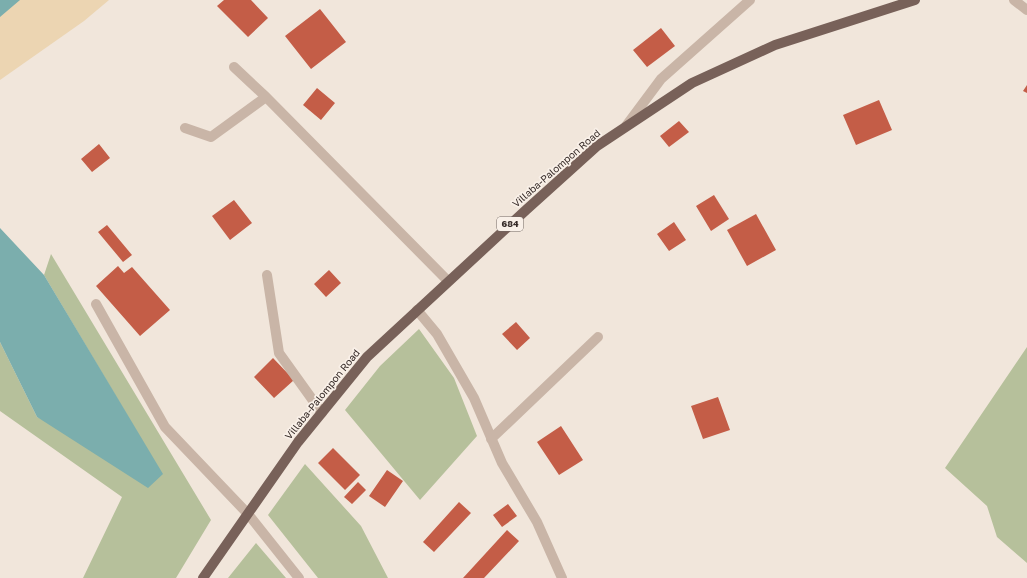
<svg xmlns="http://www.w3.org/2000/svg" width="1027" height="578" viewBox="0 0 1027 578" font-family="'Golos Text',sans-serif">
	<rect width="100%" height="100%" fill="#f1e6db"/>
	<path fill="#b6c09b" d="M51 254 211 520 176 578H83L122 497 0 411V342L37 417 162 474 44 275Z
		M419 329 454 378 477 436 420 500 345 410 380 366Z
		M1027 347V563L997 537 987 506 945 468Z
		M305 464 361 526 388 578H318L268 515Z
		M256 543 286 578H228Z"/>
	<path fill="#ecd5b2" d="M0 0H109L84 21 0 80Z"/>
	<path fill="#7baead" d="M0 0H20L0 17Z
		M0 228 44 275 163 474 148 488 37 417 0 342Z"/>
	<path fill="#c45d47" d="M224 0H251L268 18 248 37 217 6Z
		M320 9 346 42 311 69 285 36Z
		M661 28 675 46 647 67 633 50Z
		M1027 85V93L1023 91Z
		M317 88 335 103 321 120 303 105Z
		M879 100 892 130 856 145 843 115Z
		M679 121 689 132 669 147 660 136Z
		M99 144 110 158 92 172 81 159Z
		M714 195 729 219 711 231 696 206Z
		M234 200 252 223 230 240 212 216Z
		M756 214 776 250 747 266 727 230Z
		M674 222 686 240 669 251 657 234Z
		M107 225 132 255 123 262 98 232Z
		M118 266 124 273 132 267 170 310 140 336 96 286Z
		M329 270 341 283 326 297 314 284Z
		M516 322 530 338 517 350 502 334Z
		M273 358 294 380 274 398 254 377Z
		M718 397 730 430 703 439 691 406Z
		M561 426 583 460 559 475 537 442Z
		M333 448 360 475 345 490 318 463Z
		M387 470 403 481 385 507 369 496Z
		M358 482 366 490 352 504 344 497Z
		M459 502 471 513 434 552 423 542Z
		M508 504 517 516 502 527 493 515Z
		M507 530 519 541 484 578H463Z"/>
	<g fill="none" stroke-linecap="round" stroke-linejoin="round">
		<path stroke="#c9b5a7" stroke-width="10" d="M1014 0 1027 10
			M234 67 266 97 448 281
			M626 126 661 79 750 0
			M185 128 211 137 266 97
			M267 275 279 353 322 413
			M96 304 165 427 248 514 299 578
			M417 310 437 334 474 398 502 463 537 522 562 578
			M491 439 598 337"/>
		<path stroke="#786159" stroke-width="10" d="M203 578 298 442 367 357 526 210 597 146 692 83 775 45 915 0"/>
	</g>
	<g text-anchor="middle" stroke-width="3.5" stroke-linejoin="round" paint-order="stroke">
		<rect fill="#f9f0e8" stroke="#706662" stroke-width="1" x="497" y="217" width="26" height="14" rx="3"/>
		<g font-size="9" font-weight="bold" fill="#362b28">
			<text x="510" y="227">684</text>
		</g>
		<g font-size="10" fill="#362b28" stroke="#f9f0e8">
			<text transform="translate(556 168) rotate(-41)" y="4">Villaba-Palompon Road</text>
			<text transform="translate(322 394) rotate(-51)" y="4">Villaba-Palompon Road</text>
		</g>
	</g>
</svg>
